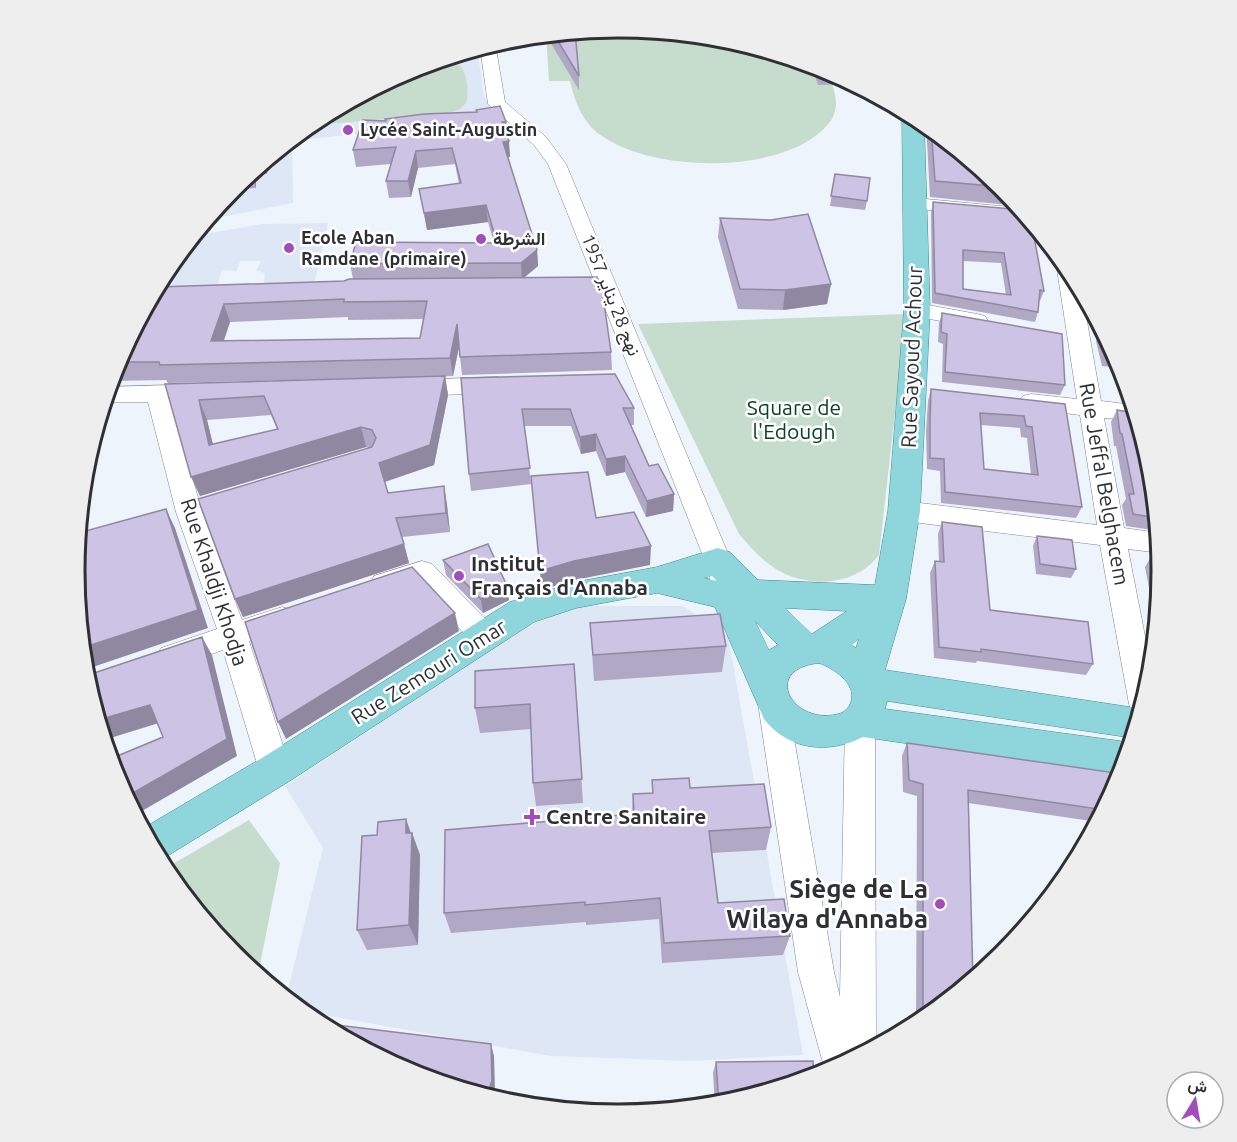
<svg xmlns="http://www.w3.org/2000/svg" width="1237" height="1142" viewBox="0 0 1237 1142" font-family="Ubuntu,Vazirmatn,sans-serif">
	<rect width="100%" height="100%" fill="#eef4fb"/>
	<path fill="#dee7f5" d="M477 48 484 96 498 118 292 141 293 203 206 220 234 186 317 118 411 68Z
		M328 223 314 285 263 288 265 273 256 271 261 261H240L237 271 222 270 216 288 167 291 175 258 193 236 262 224Z
		M578 606H683L728 636 803 1055 690 1061 551 1056 302 1011 286 998 323 848 285 786 526 627Z"/>
	<path fill="#c6dccc" d="M619 27 725 38 827 69 838 75H829C833 86 838 100 835 111 832 124 819 134 808 141 757 172 655 170 605 138 584 126 575 103 570 81H549L546 34Z
		M447 60C451 61 457 63 460 66 467 72 470 97 465 104 459 112 448 113 439 115L323 124 312 122 411 68Z
		M906 314 879 555C856 586 808 589 776 569 762 560 750 547 739 534L638 324Z
		M249 820 280 863 258 975 234 955 164 869Z"/>
	<g fill="none" stroke-linecap="round" stroke-linejoin="round">
		<g stroke="#81858c" stroke-width="1">
			<path id="minor" d="M495 43 505 102 546 137 566 164 731 561 738 584 734 592 724 595 714 592 705 561 548 164 534 145 488 104 480 47Z
				M915 198 1021 208 1030 219 908 208 905 204 908 200Z
				M1062 258 1081 287 1101 401 1134 405 1139 420 1104 418 1124 528 1159 533 1161 553 1128 549 1152 672 1140 715 1133 713 1129 704 1100 545 904 521 895 518 891 511 895 504 904 501 1097 525 1080 415 1023 408 1019 402 1023 396 1031 394 1077 399 1056 263Z
				M917 303 977 314 985 316 988 321 985 326 977 328 909 315 906 310 909 305Z
				M498 377 506 380 510 385 506 390 498 393 410 396 402 393 398 388 402 383 410 380Z
				M204 384 212 386 216 392 212 398 171 401 202 512 242 620 282 607 292 610 296 618 292 626 249 641 291 770 286 780 275 784 264 780 259 770 223 650 171 668 161 664 157 656 161 648 217 629 176 512 148 402H104L109 387Z
				M422 561 432 564 494 628 498 636 494 644 484 648 474 644 417 583 384 595 374 592 370 584 374 576Z
				M773 690 784 694 788 703 834 972 840 997 845 721 849 712 860 708 871 712 875 721 876 1047 826 1074 798 972 758 703 762 694Z"/>
		</g>
		<g stroke="#3c8a92" stroke-width="1">
			<path id="major" d="M905 111 924 121 930 310 920 511 906 599 885 670 1143 709 1133 738 887 701 885 709 1127 742 1132 744 1122 775 863 737C829 754 789 751 764 719L715 607 657 593 576 608 534 622 288 782 159 861 142 829 262 758 510 602 576 582 657 567 718 548 730 552 758 580 875 585 888 511 904 310 902 115ZM712 576 717 581 704 578ZM785 608 847 611 812 634ZM755 621 778 645 769 650ZM859 639 856 648 851 645ZM819 663C833 668 857 683 851 702 849 708 844 713 838 714 793 726 760 669 819 663Z"/>
		</g>
		<use href="#minor" fill="#fff" fill-rule="evenodd"/>
		<use href="#major" fill="#8ed6dc" fill-rule="evenodd"/>
	</g>
	<path fill="#b0a8c5" fill-rule="evenodd" d="M575 31 579 76V90L550 42V34Z
		M811 64 827 69 855 84 818 85Z
		M476 110 508 138 510 157H508L537 250 538 266 524 278 611 352 612 370 462 375 459 347 453 376 168 383 166 380 111 381 116 363 157 287 344 281 353 279 350 264 494 243 488 222 427 230 419 189 459 184 455 164 418 168 411 197 389 198 386 181 391 164 356 167 353 150 386 121 476 112ZM348 317V320L423 319 420 338 224 341 230 322Z
		M926 123 1003 187 1019 206 930 197Z
		M268 158 267 174 256 175V188L231 190 234 186Z
		M835 174 867 201 865 210 830 206Z
		M933 202 1038 232 1035 241 1044 291 1040 301H1039L1038 312 1035 322 932 303 931 212ZM963 261 1001 263 1006 295 963 289Z
		M720 218 831 284 827 304 783 310 738 309 718 237Z
		M1088 301 1101 324 1093 323Z
		M942 313 1065 385 1060 395 942 382 943 344 938 342 939 323Z
		M1102 328 1121 363 1123 368 1102 366 1096 341Z
		M445 376 448 395 434 465 385 482 388 493 444 486 447 505 450 532 402 537 409 563 243 617 235 599 369 448 366 447 200 496 165 384ZM271 415 277 429 213 445 207 420Z
		M461 378 634 408V425H631L649 466 674 494 673 511 646 517 625 472 606 476 596 451 581 454 571 426H524L531 484 471 491 469 474Z
		M931 389 1065 404 1082 507 1076 518 941 503 940 471 927 469 926 431 928 401ZM981 425 1020 428 1021 437 1027 438 1031 475 984 469Z
		M1117 410 1152 465 1159 531 1126 526 1122 505 1126 499 1116 446H1114L1111 422Z
		M942 522 990 610 1093 664 1086 675 977 661 976 663 934 658 930 573 935 561 939 562 938 534Z
		M1037 536 1076 569 1071 578 1036 574 1033 546Z
		M1151 557 1162 571 1160 594 1150 593 1145 567Z
		M443 560 509 600 483 613 446 575Z
		M590 623 726 646 722 672 594 681Z
		M574 664 583 803 536 806 533 783 531 729 480 733 475 708Z
		M907 743 1121 779 1098 822 968 803 973 980 920 1024 916 1026 917 796 903 792 902 756Z
		M652 780 690 788 771 827 766 850 712 853 718 903 790 936 783 955 662 963 659 919 586 925V922L451 933 444 913 632 814 633 794 652 793Z
		M411 833H412L420 855 418 945 367 950 357 930Z
		M716 1062 724 1105 715 1106 713 1073Z"/>
	<path fill="#9088a0" d="M502 122H506L508 138Z
		M509 141 510 157 504 158 503 142Z
		M416 151 418 168 411 197 408 181Z
		M268 158 267 174 264 162Z
		M254 170 256 175V188L253 175 252 171Z
		M486 205 488 222 427 230 424 213Z
		M537 250 538 266 522 279 521 263Z
		M831 284 827 304 783 310 785 290Z
		M224 304 230 322 217 359 211 341Z
		M457 324 460 342 453 376 450 358Z
		M445 376 448 395 434 465 384 482 379 463Z
		M199 400 207 420 218 465 209 445Z
		M361 427 366 447 200 496 191 477Z
		M596 434V451L581 454 580 437Z
		M625 456V472L606 476V459Z
		M444 486 447 505 450 532 446 513Z
		M674 494 673 511 646 517 647 501Z
		M166 509 175 528 208 628 84 670 82 648Z
		M404 544 409 563 243 617 235 599Z
		M651 546 650 565 575 580 541 590 540 571 574 561Z
		M507 586 509 600 483 613 481 599Z
		M455 613 459 631 286 739 278 722Z
		M202 637 212 655 237 756 135 815 126 797 227 739Z
		M150 705 162 722 104 740 98 720Z
		M406 819 412 836V833L420 855 418 945 409 925 406 833Z
		M491 1044 494 1056 495 1091 493 1099 487 1097Z"/>
	<path fill="#cdc3e5" stroke="#9088a0" stroke-width="1.5" fill-rule="evenodd" d="M575 31 579 76 553 33Z
		M818 66 827 69 832 71H820Z
		M500 106 506 122H502L509 141 503 142 537 250 521 263 350 264 356 242 497 243 486 205 424 213 419 189 461 183 452 148 416 151 408 181H386L396 147 353 150 363 120 386 121 385 119 424 114 477 112 476 110Z
		M931 127 1003 187H1004L935 181Z
		M835 174 870 178 867 201 831 196Z
		M933 202 1023 210 1037 228 1038 232 1033 231 1044 291 1040 290 1038 312 935 293ZM963 250 1004 253 1011 295 963 289Z
		M808 214 831 284 785 290 740 289 720 218 771 220Z
		M597 277 602 289 611 352 460 357 457 324 450 358 160 365 159 362H116L157 287 344 281 349 279ZM344 299V302L427 301 420 338 211 341 224 304Z
		M942 313 1062 334 1065 385 945 372 947 334 941 332Z
		M1107 336 1114 349H1110Z
		M615 374 634 408H623L649 466 658 464 674 494 647 501 625 456 606 459 596 434 580 437 570 409H522L530 468 469 474 461 378Z
		M445 376 430 445 379 463 388 493 444 486 446 513 396 518 404 544 235 599 198 499 372 447 376 438 372 430 361 427 191 477 165 384ZM264 396 278 429 209 445 199 400Z
		M931 389 1065 404 1082 507 945 492 944 459 930 458V420ZM980 413 1024 416 1026 426 1032 427 1038 475 984 469Z
		M1117 410 1136 413 1152 465 1157 518 1133 514 1129 494H1134L1122 434 1120 433Z
		M588 472 596 518 634 512 651 546 574 561 540 571 531 476Z
		M166 509 198 610 82 648 75 571 78 533Z
		M942 522 982 527 990 610 1088 622 1093 664 981 649V652L939 647 935 561 944 562Z
		M1037 536 1072 540 1076 569 1040 564Z
		M488 544 507 586 481 599 443 560Z
		M1151 557 1161 558 1162 571 1161 584 1156 583Z
		M412 567 455 613 278 722 245 622Z
		M720 614 726 646 593 655 590 623Z
		M202 637 227 739 126 797 116 779 110 759 163 737 150 705 98 720 85 676Z
		M574 664 582 779 533 783 530 704 475 708V671Z
		M907 743 1123 774 1121 779 1105 810 968 790 973 980 923 1021V784L909 780Z
		M689 778 690 788 764 784 771 827 709 831 718 903 784 899 790 936 664 943 660 898 585 905V902L444 913 445 830 634 814 633 794 653 793 652 780Z
		M406 819V833H412L409 925 357 930 362 836 377 835 378 822Z
		M329 1024 491 1044 492 1080 487 1097 410 1073 327 1029Z
		M813 1061 814 1077 724 1105H719L716 1062Z"/>
	<g fill="#a14dbb" stroke="#fff" stroke-width="2">
		<circle cx="348" cy="130" r="6"/>
		<circle cx="481" cy="239" r="6"/>
		<circle cx="289" cy="248" r="6"/>
		<circle cx="459" cy="576" r="6"/>
		<path d="M529 808h6v6h6v6h-6v6h-6v-6h-6v-6h6z"/>
		<circle cx="940" cy="904" r="6"/>
	</g>
	<g text-anchor="middle" stroke-width="5" stroke-linejoin="round" paint-order="stroke">
		<g font-size="18" font-weight="bold" fill="#2e3033" stroke="#fff" text-anchor="start">
			<text x="360" y="136">Lycée Saint-Augustin</text>
			<text x="301" y="244">Ecole Aban<tspan x="301" dy="21">Ramdane (primaire)</tspan></text>
			<text x="493" y="245">الشرطة</text>
		</g>
		<g font-size="18" fill="#2e3033" stroke="#fff">
			<text transform="translate(611 295) rotate(68)" y="6">نهج 28 يناير 1957</text>
		</g>
		<g font-size="21" fill="#2e3033" stroke="#fff">
			<text transform="translate(912 357) rotate(-88)" y="7">Rue Sayoud Achour</text>
			<text transform="translate(1104 484) rotate(80)" y="7">Rue Jeffal Belghacem</text>
			<text transform="translate(214 582) rotate(72)" y="7">Rue Khaldji Khodja</text>
			<text transform="translate(429 672) rotate(-32)" y="7">Rue Zemouri Omar</text>
		</g>
		<g font-size="21" fill="#084123" stroke="#fff">
			<text x="794" y="415">Square de<tspan x="794" dy="24">l'Edough</tspan></text>
		</g>
		<g font-size="21" font-weight="bold" fill="#2e3033" stroke="#fff" text-anchor="start">
			<text x="471" y="571">Institut<tspan x="471" dy="24">Français d'Annaba</tspan></text>
			<text x="546" y="824">Centre Sanitaire</text>
		</g>
		<g font-size="26" font-weight="bold" fill="#2e3033" stroke="#fff" text-anchor="end">
			<text x="928" y="898">Siège de La<tspan x="928" dy="30">Wilaya d'Annaba</tspan></text>
		</g>
	</g>
	<path d="M0 0H1237V1142H0ZM85 571a533 533 0 1 1 1066 0a533 533 0 1 1-1066 0Z" fill="#eeeeef" fill-rule="evenodd"/>
	<path fill="none" stroke="#2e3033" stroke-width="3" d="M85 571a533 533 0 1 1 1066 0a533 533 0 1 1-1066 0Z"/>
	<g transform="translate(1195 1100) rotate(11)"><circle r="28" fill="#ffffff" stroke="#abacad" stroke-width="1.5"/>
	<path d="M0-4.5L10 22L0 15L-10 22Z" fill="#a14dbb"/>
	<text y="-9" font-size="16" font-weight="bold" text-anchor="middle" fill="#2e3033">ش</text>
	</g>
</svg>
